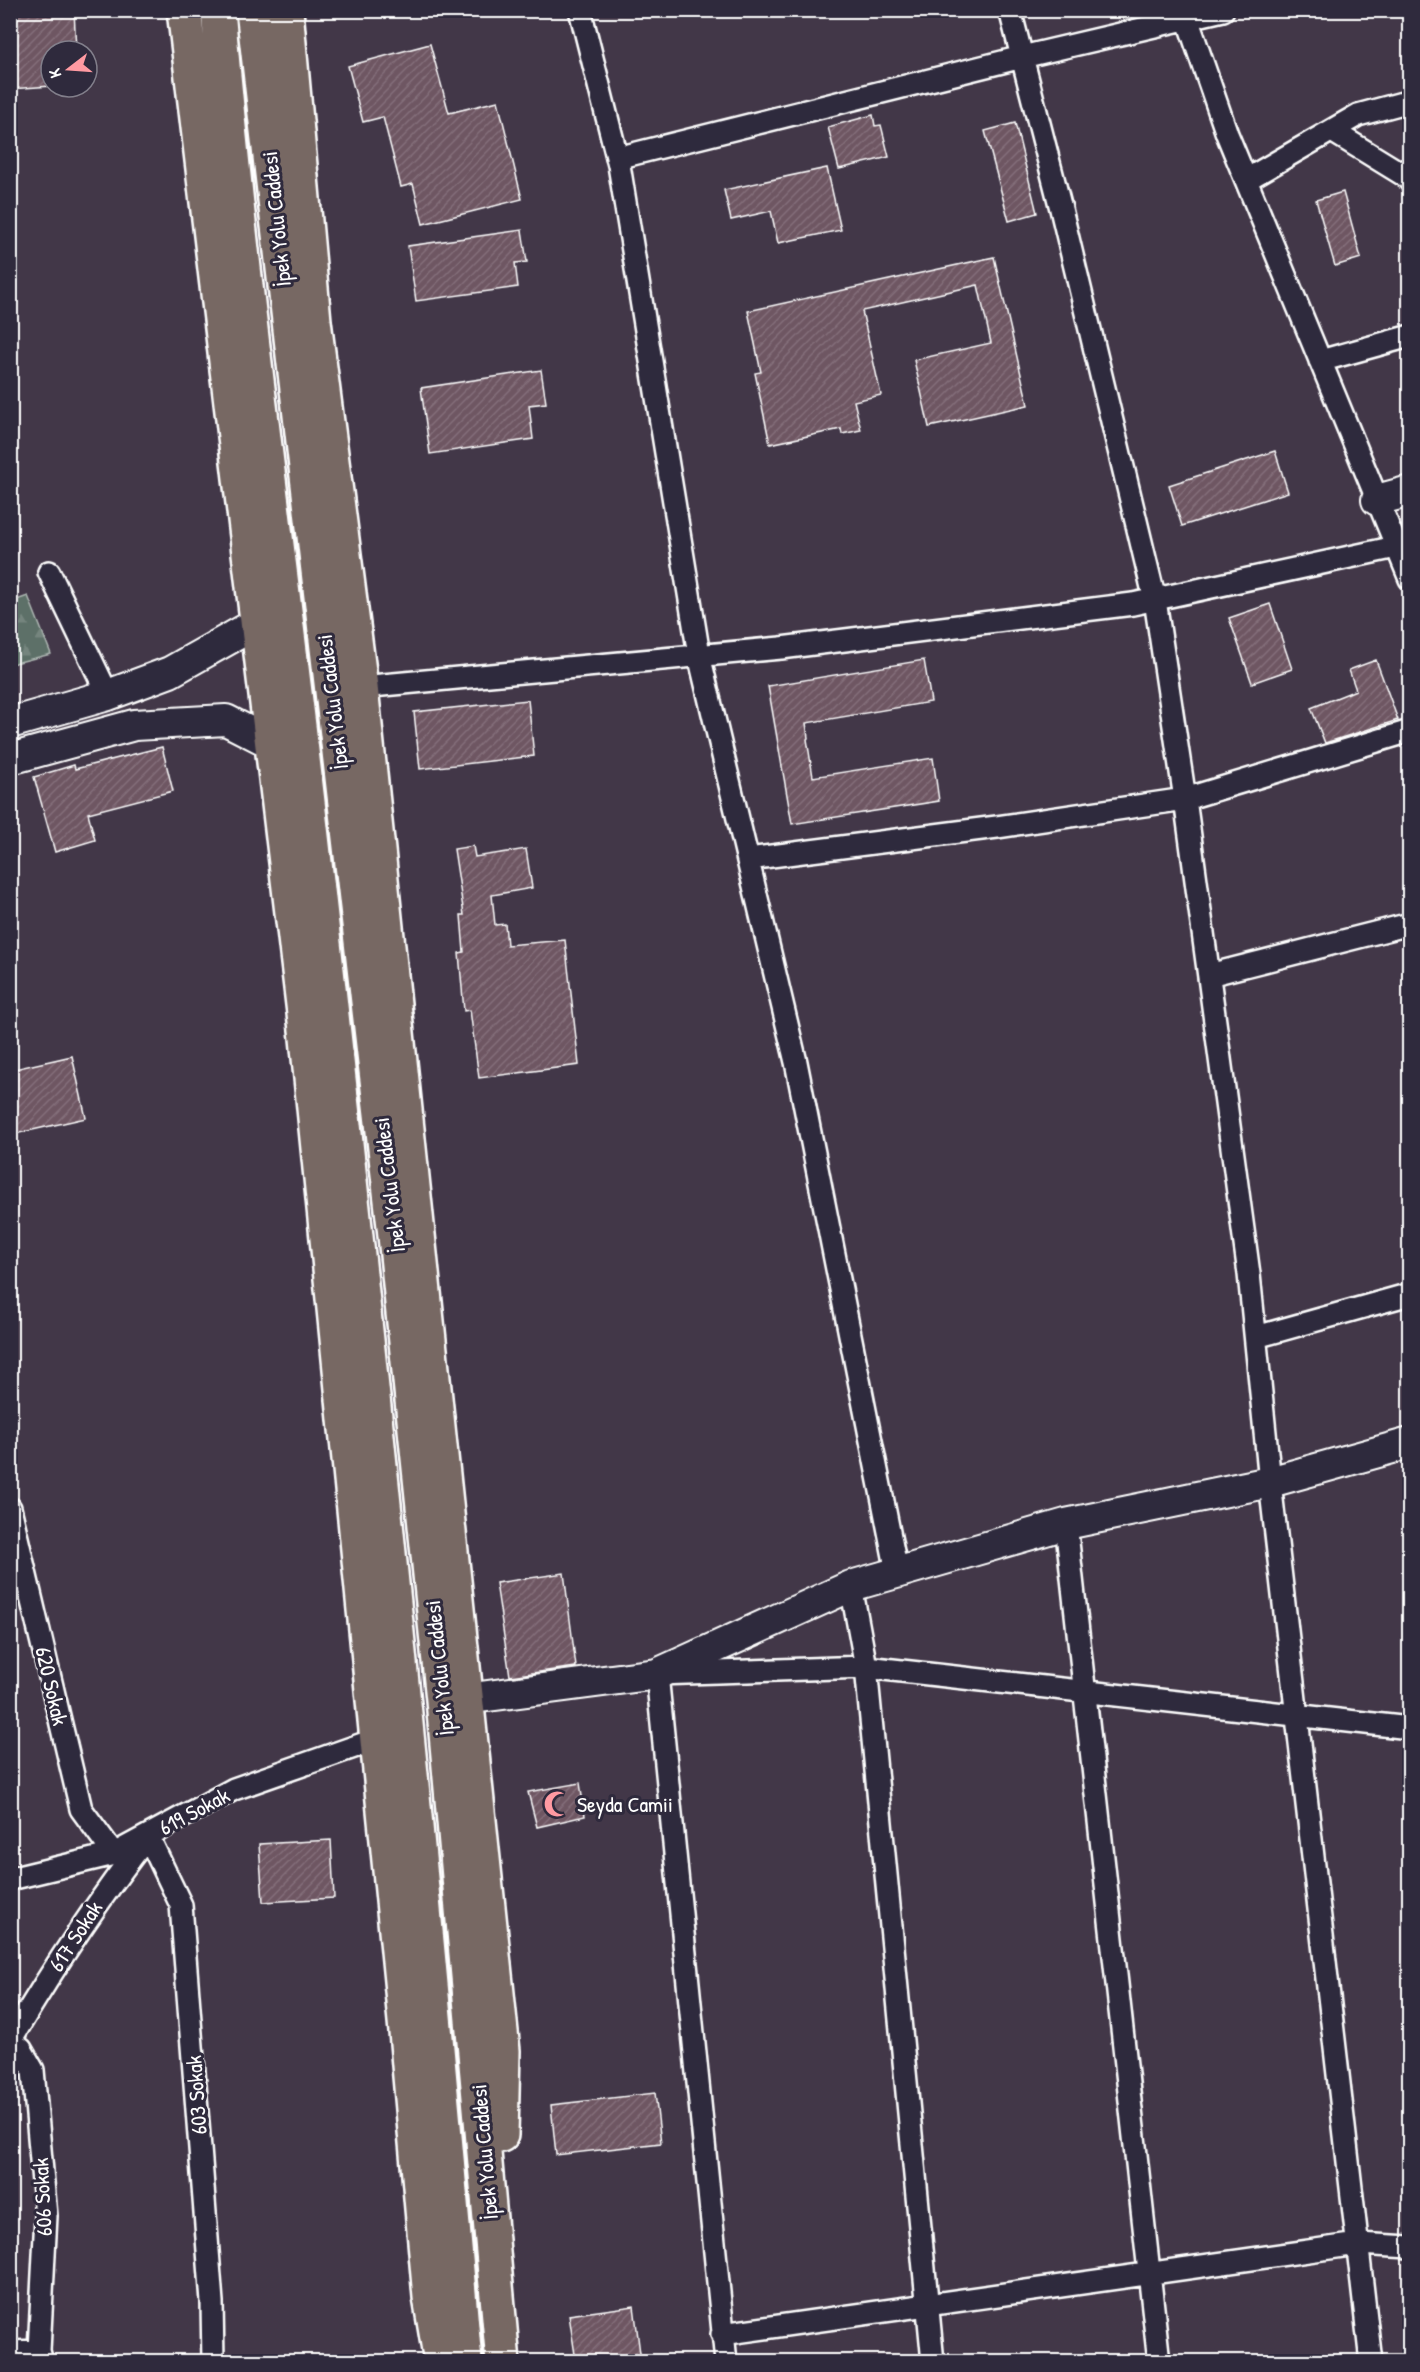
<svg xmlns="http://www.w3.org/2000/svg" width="1420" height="2372" viewBox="0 0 1420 2372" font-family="'Patrick Hand',sans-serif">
	<defs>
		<pattern id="forest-firs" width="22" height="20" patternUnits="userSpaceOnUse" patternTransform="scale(1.5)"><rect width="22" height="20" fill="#5d6f67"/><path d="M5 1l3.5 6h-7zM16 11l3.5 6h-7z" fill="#75857e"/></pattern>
		<pattern id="building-hatch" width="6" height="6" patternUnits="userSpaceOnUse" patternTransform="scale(1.5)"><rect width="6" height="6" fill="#6e5662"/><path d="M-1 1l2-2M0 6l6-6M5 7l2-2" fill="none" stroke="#846f7a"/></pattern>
	</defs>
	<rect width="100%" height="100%" fill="#423748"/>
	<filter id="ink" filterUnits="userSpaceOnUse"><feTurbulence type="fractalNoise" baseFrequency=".0167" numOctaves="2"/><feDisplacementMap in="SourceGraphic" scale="12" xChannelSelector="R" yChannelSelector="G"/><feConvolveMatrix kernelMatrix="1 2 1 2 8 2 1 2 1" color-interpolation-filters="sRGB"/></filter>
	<g filter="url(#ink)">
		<path fill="url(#forest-firs)" stroke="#aeb7b3" stroke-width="1.5" d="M28 596 51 654 11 664V602Z"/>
		<path fill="url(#building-hatch)" stroke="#fff" stroke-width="1.5" d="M10 10H74L76 51H51V86L10 89Z
			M430 44 449 113 498 101 522 199 423 224 413 184 401 187 383 117 363 122 348 66Z
			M873 115 875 126 881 125 889 157 839 169 828 127Z
			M1015 123 1037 213 1009 221 985 131Z
			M827 168 841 230 778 243 771 211 731 220 724 190Z
			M1343 192 1361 258 1335 266 1316 200Z
			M522 230 527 262 515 263 518 287 416 301 408 246Z
			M994 257 1028 405 929 427 914 360 991 343 978 285 862 311 881 395 854 401 861 430 842 434 841 429 770 444 755 373 761 372 748 311Z
			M541 370 546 403 529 405 533 439 430 454 421 388Z
			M1275 451 1288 492 1182 526 1169 485Z
			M1270 604 1292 669 1252 683 1229 618Z
			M924 660 931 702 806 723 808 738 807 739 813 777 933 758 939 801 792 824 768 686Z
			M1376 660 1398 720 1325 743 1311 708 1356 690 1349 670Z
			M528 700 534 756 420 769 414 712Z
			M162 747 173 791 88 813 95 840 55 852 34 777 74 765 75 769Z
			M473 846 475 857 526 849 532 888 492 895 495 925 505 924 507 945 565 940 579 1065 479 1078 470 1010 464 1011 459 953 464 952 461 915H464L454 849Z
			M72 1056 86 1118 10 1135V1070Z
			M564 1573 576 1667 510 1676 496 1583Z
			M580 1783 585 1816 537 1827 528 1792Z
			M331 1840 334 1898 263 1902 259 1844Z
			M655 2093 661 2143 556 2155 551 2105Z
			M634 2306 641 2361H576L569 2315Z"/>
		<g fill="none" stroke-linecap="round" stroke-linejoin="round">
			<g stroke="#fff" stroke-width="26">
				<path id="street" d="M580 10 619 165 699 655 796 1062 897 1572
					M1010 10 1061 209 1155 600 1185 799 1249 1274 1270 1482 1371 2362
					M1187 18 1227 134 1410 579
					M1332 131 1407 177 1410 181
					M617 158 1022 57 1223 10
					M1246 180 1358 115 1410 101
					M1320 361 1410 336
					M49 572 108 695
					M361 687 781 648 1133 604 1396 547
					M748 859 997 827 1185 799 1410 731
					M1209 975 1410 924
					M1256 1337 1410 1294
					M10 1508 81 1809 114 1854
					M1066 1524 1159 2362
					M851 1586 866 1667 933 2362
					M148 1836 181 1905 212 2302 213 2362
					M10 1879 114 1854 234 1789 377 1739
					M722 2334 1358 2244 1410 2247
					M10 2352 39 2351
					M42 2362 39 2351 46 2216 33 2070 21 2049 10 2041C52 1970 97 1901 148 1836
					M726 2362 657 1674 866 1667 1410 1728"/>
			</g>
			<g stroke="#fff" stroke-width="34">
				<path id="secondary" d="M1377 500 1410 491
					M10 723 108 695 170 672 257 623
					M10 759 134 725 226 720 271 743
					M465 1699 657 1674 851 1586 1066 1524 1270 1482 1410 1443"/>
			</g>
			<g stroke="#fff" stroke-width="38">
				<path id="highway" d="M184 10 307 1038 405 2021 430 2297 441 2362
					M218 10C243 299 284 585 316 872 372 1368 422 1864 465 2362
					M253 10 394 1226 443 1700 503 2362
					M286 10 314 321 361 687 503 2051 501 2135"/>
			</g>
			<use href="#street" stroke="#2f2a3d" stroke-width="21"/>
			<use href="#secondary" stroke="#2f2a3d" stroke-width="30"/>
			<use href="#highway" stroke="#776864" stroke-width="33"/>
		</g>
	</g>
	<defs>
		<g id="mosque-bare" transform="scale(2.07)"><path d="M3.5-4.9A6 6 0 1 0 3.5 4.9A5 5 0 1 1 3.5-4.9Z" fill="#ff9aa2" stroke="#2f2a3d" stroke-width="2.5" paint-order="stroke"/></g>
	</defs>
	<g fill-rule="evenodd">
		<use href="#mosque-bare" x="557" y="1804"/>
	</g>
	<g text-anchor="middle" stroke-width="6" stroke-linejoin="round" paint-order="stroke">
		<g font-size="22" fill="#fff" stroke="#2f2a3d">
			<text transform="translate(276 219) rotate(-96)" y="8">İpek Yolu Caddesi</text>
			<text transform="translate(332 702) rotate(-97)" y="8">İpek Yolu Caddesi</text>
			<text transform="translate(389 1185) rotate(-97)" y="8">İpek Yolu Caddesi</text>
			<text transform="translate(439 1668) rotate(-96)" y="8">İpek Yolu Caddesi</text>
			<text transform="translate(52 1686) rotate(77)" y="8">620 Sokak</text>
			<text transform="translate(194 1811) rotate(-28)" y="8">619 Sokak</text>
			<text transform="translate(75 1936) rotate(-57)" y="8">617 Sokak</text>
			<text transform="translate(196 2095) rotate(-94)" y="8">603 Sokak</text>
			<text transform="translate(484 2152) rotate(-95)" y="8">İpek Yolu Caddesi</text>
			<text transform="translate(42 2197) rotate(-93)" y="8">606 Sokak</text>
		</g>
		<g font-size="22" fill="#fff" stroke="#2f2a3d" text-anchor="start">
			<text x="577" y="1812">Seyda Camii</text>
		</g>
	</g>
	<rect width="1420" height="2372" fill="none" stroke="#2f2a3d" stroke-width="36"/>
	<rect x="18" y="18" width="1384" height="2336" fill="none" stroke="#fff" stroke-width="2" filter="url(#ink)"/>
	<g transform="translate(69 69) rotate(253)"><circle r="28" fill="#2f2a3d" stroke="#827f8b" stroke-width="1.5"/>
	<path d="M0-4.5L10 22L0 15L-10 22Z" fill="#ff9aa2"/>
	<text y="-9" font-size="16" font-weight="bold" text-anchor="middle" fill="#ffffff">K</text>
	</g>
</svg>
